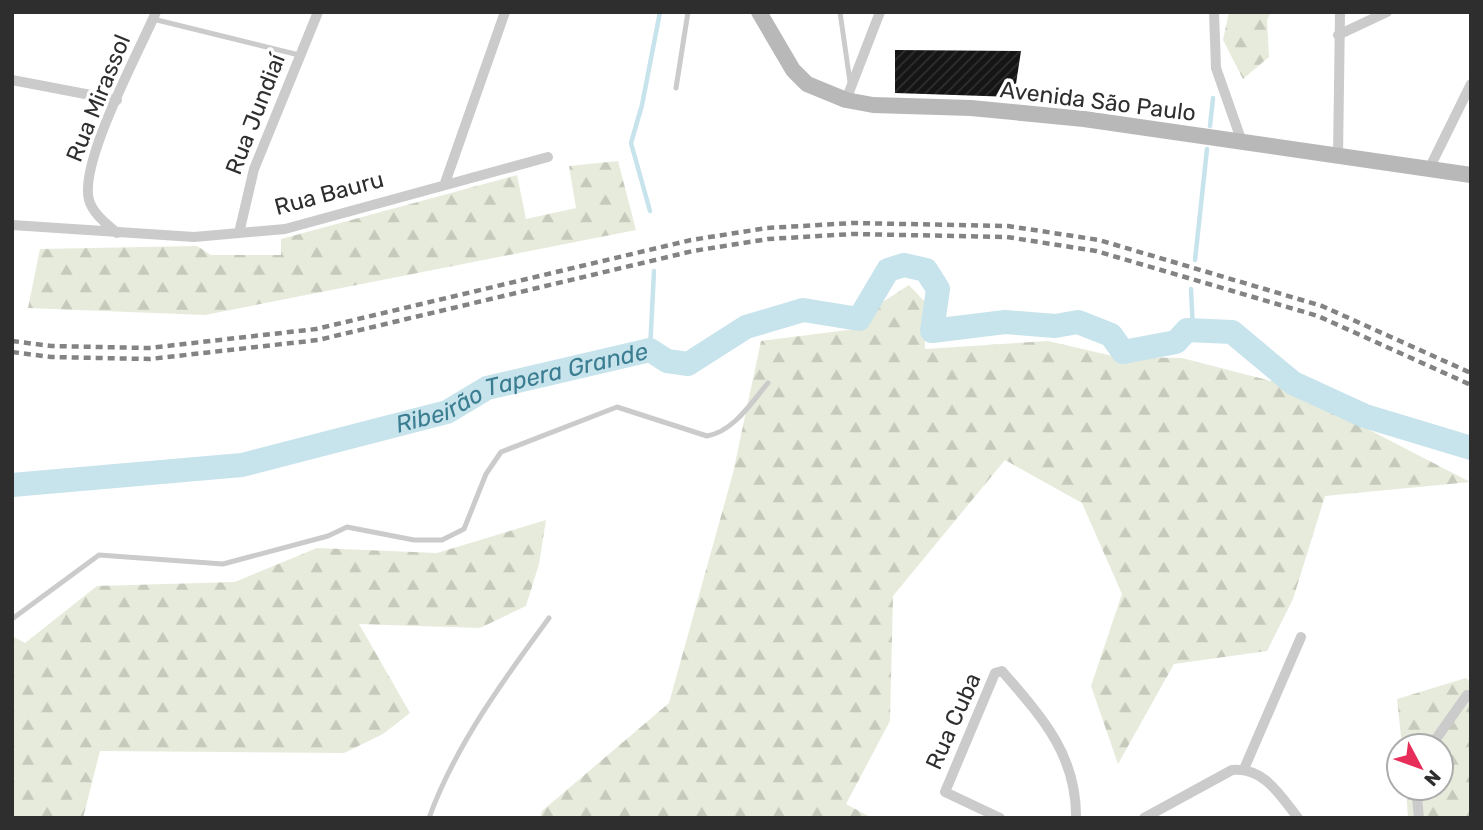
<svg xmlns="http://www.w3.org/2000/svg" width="1483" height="830" viewBox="0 0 1483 830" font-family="Rubik,sans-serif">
	<defs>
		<pattern id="forest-firs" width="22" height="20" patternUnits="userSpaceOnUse" patternTransform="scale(1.75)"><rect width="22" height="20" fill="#e7ebdb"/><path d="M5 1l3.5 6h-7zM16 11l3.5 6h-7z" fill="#c6cabc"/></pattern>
		<pattern id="building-hatch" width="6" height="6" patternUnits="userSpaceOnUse" patternTransform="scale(1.75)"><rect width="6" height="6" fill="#151515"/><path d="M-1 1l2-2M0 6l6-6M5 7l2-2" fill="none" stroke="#2f2f2f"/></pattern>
	</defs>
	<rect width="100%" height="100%" fill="#fff"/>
	<path fill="url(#forest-firs)" d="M1229 12H1271L1267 20 1269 57 1243 79 1223 40Z
		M618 161 636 230 205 315 28 308 40 249 197 246 211 255H281V239L517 175 526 219 576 208 569 166Z
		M909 285 924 301 925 349 1048 341 1117 357 1182 358 1279 383 1470 482 1325 496 1293 599 1267 651 1174 664 1118 764 1091 686 1122 594 1082 503 1005 460 893 596 890 721 846 804 872 818H540L542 811 669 703 733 473 761 341 864 328 875 307Z
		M546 520 539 564 526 606 480 628 359 624 410 713 383 734 344 753 100 751 83 818H12V636L25 643 97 586 235 582 317 548 437 553Z
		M1466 678 1471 683V818H1408L1406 788H1441V746H1402L1397 699Z"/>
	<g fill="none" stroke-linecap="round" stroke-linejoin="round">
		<path stroke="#c7e3ec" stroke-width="4.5" d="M1210 126 1213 98
			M650 211 631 143 642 105 660 12
			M1195 260 1207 149
			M1191 289 1193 331
			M650 350 654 271"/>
		<path stroke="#c7e3ec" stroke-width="24" id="s1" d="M12 485 242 465 447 412 487 388 650 350 667 361 688 364 746 327 803 310 859 319 888 270 904 265 926 270 938 289 932 331 1005 322 1055 326 1078 322 1111 335 1123 352 1176 342 1187 330 1232 332 1293 383 1365 416 1471 448"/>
	</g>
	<path fill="url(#building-hatch)" d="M895 50 1021 51 1014 97 895 93Z"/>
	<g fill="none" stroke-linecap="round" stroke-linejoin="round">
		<path stroke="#cbcbcb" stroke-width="5" d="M840 12 850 82
			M153 19 299 55
			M676 88 688 12
			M12 619 99 555 223 564 328 536 347 527 414 540H442L464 529 486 474 501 452 617 407 707 436C734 431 751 403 768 383
			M429 818C455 746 504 679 549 618"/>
		<path stroke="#cbcbcb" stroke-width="10" d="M1214 12 1216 68 1242 142
			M1338 35 1387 12
			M12 80 117 100
			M846 100 880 12
			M1338 157 1340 12
			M1429 169 1471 84
			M445 183 505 12
			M12 225 194 237 285 229 548 157
			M117 233C107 224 93 214 89 200 79 162 139 52 156 12
			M239 233 254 169 318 12
			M1431 746 1467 695
			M1244 769 1301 637
			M1416 788 1419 818
			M1000 818 945 792 995 673 1002 671C1041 716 1077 755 1076 818
			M1144 818 1232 770C1264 767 1280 795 1298 818"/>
		<path stroke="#b8b8b8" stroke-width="16" d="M759 12 793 70 807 84 846 100 873 105 971 108 1084 119 1471 175"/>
		<path stroke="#838383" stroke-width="4.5" stroke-dasharray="7 5" stroke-linecap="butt" d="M12 341 51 346 149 348 316 329 691 240 767 228 853 223 1008 226 1099 240 1322 306 1471 373
			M12 352 51 357 150 359 318 340 693 251 768 239 853 234 1007 237 1096 251 1318 316 1471 385"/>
	</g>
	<g text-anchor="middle" stroke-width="7" stroke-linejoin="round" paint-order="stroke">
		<g font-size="23" fill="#2e2e2e" stroke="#fff">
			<text transform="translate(98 98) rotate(-68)" y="8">Rua Mirassol</text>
			<text transform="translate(1098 101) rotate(7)" y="8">Avenida São Paulo</text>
			<text transform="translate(255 114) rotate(-69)" y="8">Rua Jundiaí</text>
			<text transform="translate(329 193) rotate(-15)" y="8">Rua Bauru</text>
			<text transform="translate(953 721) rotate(-66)" y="8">Rua Cuba</text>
		</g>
		<g font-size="24" font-style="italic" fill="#3b7d91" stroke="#fff">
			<text dy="8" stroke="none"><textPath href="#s1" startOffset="522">Ribeirão Tapera Grande</textPath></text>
		</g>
	</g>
	<rect width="1483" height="830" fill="none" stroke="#2e2e2e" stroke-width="28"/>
	<g transform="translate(1420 767) rotate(131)"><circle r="33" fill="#ffffff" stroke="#ababab" stroke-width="2"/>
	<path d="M0-5L12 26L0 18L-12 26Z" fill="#e72e5a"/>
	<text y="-10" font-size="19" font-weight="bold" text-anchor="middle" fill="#2e2e2e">N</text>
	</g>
</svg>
